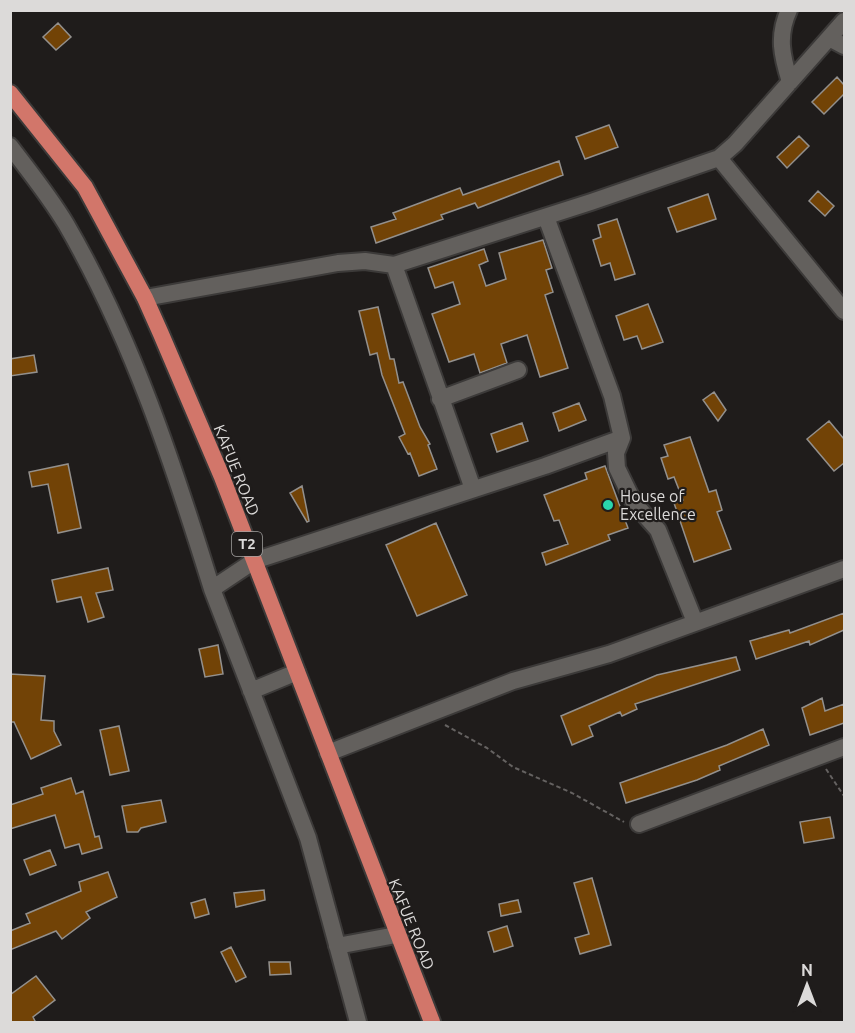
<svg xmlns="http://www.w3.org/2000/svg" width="855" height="1033" viewBox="0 0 855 1033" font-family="Ubuntu,sans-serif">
	<rect width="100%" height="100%" fill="#1f1c1b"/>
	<path fill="#724306" stroke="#93908d" stroke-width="1.5" d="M58 23 71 37 56 50 43 37Z
		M837 77 844 85V94L824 114 812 102Z
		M609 125 618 147 585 159 576 137Z
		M799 136 809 146 787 168 777 157Z
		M559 161 563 175 478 208 475 203 441 215 443 219 376 243 371 227 396 219 393 213 460 188 463 195Z
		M818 191 834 206 825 216 809 201Z
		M708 194 716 219 677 232 668 208Z
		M617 219 635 274 615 280 610 263 601 266 593 240 601 237 598 225Z
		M543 240 552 268 546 270 553 292 545 295 568 368 540 377 527 335 501 344 507 363 480 373 474 354 449 362 432 314 460 304 453 282 435 288 428 268 484 249 488 261 479 265 486 286 506 279 499 253Z
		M648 304 663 342 642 349 637 336 624 340 616 316Z
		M378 307 390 359H394L399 383 403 382 420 427 430 444 428 445 437 469 419 476 410 453 408 454 399 437 405 434 382 375 377 353 370 355 359 311Z
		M34 355 37 372 10 376V359Z
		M714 392 726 410 718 421 703 400Z
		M579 403 586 420 559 431 553 413Z
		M829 421 844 439V463L834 471 807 439Z
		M522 423 528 441 497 452 491 434Z
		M690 437 709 492 716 490 722 510 717 512 731 549 694 562 674 503 683 500 674 477 668 479 661 458 668 456 664 445Z
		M68 464 81 528 58 533 48 484 32 487 29 472Z
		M605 466 628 528 608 535 610 540 546 565 542 553 568 544 559 520 554 521 544 495 587 479 585 473Z
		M302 486 309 521 307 522 290 493Z
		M436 523 467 595 417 616 386 545Z
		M108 568 113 590 96 593 104 617 88 622 81 597 57 602 52 580Z
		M844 613V630L810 645 809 641 756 659 750 641 789 630 790 633Z
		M218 645 223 674 205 677 199 649Z
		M736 657 740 670 635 704 637 709 622 716 620 712 589 726 593 736 572 745 561 716 657 675Z
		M10 674 45 676 41 720 54 721V731L61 745 31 759 14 722H10Z
		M822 698 825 711 844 704V723L810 735 802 708Z
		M119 726 129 771 110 775 100 730Z
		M763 729 769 745 719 766 720 770 697 780 626 803 620 783 727 745Z
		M71 778 76 794 83 791 95 837 99 836 102 848 82 854 79 844 65 848 55 815 10 829V805L43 794 41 788Z
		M161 800 166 822 141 828 138 832H127L122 806Z
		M830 817 834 838 804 843 800 822Z
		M50 850 56 865 30 875 24 860Z
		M108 872 117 897 86 912 90 918 62 939 56 931 10 950V931L30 923 26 914 81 891 79 882Z
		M592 878 611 945 580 954 575 938 589 934 574 883Z
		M264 890 265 900 236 907 234 893Z
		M205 899 209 914 195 918 191 903Z
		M518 900 521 912 501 916 499 904Z
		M507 926 513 946 494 952 488 932Z
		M231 947 246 977 236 982 221 952Z
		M269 962H290L291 974 270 975Z
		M36 976 55 1000 33 1017 36 1023H10V995Z"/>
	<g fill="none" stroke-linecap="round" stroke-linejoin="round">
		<g stroke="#3c3a39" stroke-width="20">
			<path id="minor" d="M789 10C777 36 782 56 790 82
				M829 38 844 46
				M10 146C29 171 50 197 66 224 132 338 173 463 212 589L254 561 545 466 622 438
				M719 158 844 311
				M546 217 612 396 622 438 616 453 617 468 634 503 658 530 695 622
				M394 265 473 489
				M145 298 338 263 365 261 394 265 591 202 719 158 735 144 844 21
				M440 399 518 370
				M212 589 308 838 358 1022
				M251 691 297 672
				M328 753 513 681 609 654 844 569
				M639 824 844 747
				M337 946 396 935"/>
		</g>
		<g stroke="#3c3a39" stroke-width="20">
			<path id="trunk" d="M10 93 85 187 145 298 161 334 222 477 432 1022"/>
		</g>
		<path stroke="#656261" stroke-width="2" stroke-dasharray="4.5 3" stroke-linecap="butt" d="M445 725 487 748 513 767 572 793 624 822
			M826 769 844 796"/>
		<use href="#minor" stroke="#63605d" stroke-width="16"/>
		<use href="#trunk" stroke="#d2766a" stroke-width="16"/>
	</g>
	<circle fill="#2ad5ac" stroke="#1f1c1b" stroke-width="2" cx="608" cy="505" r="6"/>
	<g text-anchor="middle" stroke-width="4.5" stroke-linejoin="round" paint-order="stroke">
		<rect fill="#1f1c1b" stroke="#a3a1a0" stroke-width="1.5" x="232" y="532" width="30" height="24" rx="4.5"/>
		<g font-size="15" font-weight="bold" fill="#dcdad9">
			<text x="247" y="549">T2</text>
		</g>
		<g font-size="16" fill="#dcdad9" stroke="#1f1c1b">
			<text transform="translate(237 470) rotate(68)" y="6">KAFUE ROAD</text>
			<text transform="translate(412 924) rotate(68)" y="6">KAFUE ROAD</text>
		</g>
		<g font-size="16" fill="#dcdad9" stroke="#1f1c1b" text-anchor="start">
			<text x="620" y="502">House of<tspan x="620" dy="18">Excellence</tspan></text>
		</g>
	</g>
	<rect width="855" height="1033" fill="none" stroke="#dcdad9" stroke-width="24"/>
	<g transform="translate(807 985)" stroke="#1f1c1b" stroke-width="4.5" paint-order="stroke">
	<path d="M0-4.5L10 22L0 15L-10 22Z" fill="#dcdad9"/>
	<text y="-9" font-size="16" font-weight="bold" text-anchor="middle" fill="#dcdad9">N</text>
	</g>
</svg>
